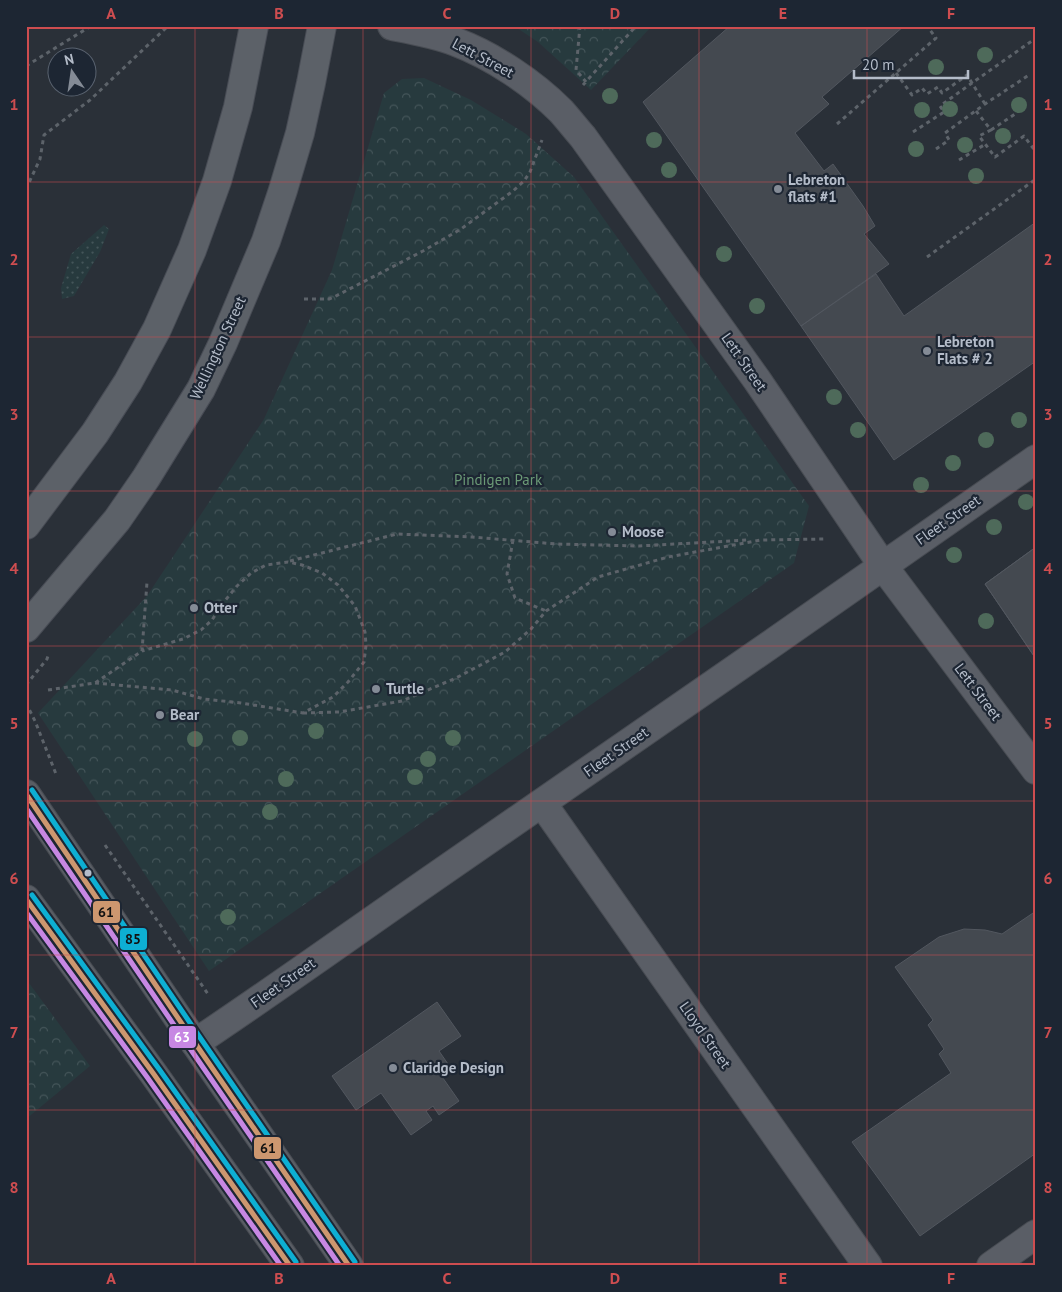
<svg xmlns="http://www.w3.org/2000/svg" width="1062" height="1292" viewBox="0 0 1062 1292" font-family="'PT Sans',sans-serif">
	<defs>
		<pattern id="grass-dots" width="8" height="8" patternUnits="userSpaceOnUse" patternTransform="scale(1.25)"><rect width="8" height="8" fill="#273a3e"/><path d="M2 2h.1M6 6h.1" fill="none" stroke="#445559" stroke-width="1.8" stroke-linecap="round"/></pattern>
		<pattern id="forest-crowns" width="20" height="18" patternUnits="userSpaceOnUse" patternTransform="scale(1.25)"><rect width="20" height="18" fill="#273a3e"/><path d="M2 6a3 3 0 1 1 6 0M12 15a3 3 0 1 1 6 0" fill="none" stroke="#445559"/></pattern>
	</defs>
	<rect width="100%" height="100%" fill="#2a3038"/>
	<path fill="url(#grass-dots)" d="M104 225 109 229 100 252 74 296 62 299 61 288 71 254Z"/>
	<path fill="url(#forest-crowns)" d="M514 26H652L591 90 538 42Z
		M424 78 471 100 526 134 574 177 809 506 794 563 209 971 38 713 147 596 264 419 332 270 384 93 402 79Z
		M26 979 90 1066 26 1119Z"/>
	<path fill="#444950" stroke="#52575f" d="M730 26H904L822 97 829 104 795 133 824 171 833 164 863 206 875 226 864 234 889 264 801 326 643 102Z
		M1036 222V361L894 460 801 326 876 274 904 316Z
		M1036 547V659L985 584Z
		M1036 547V659L985 584Z
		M1036 911V1153L920 1236 852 1142 951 1073 939 1054 944 1049 928 1025 933 1020 895 967 939 937 964 929 985 930 1002 934Z
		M437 1002 461 1036 439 1051 448 1064 438 1071 459 1101 439 1115 433 1106 426 1111 432 1120 411 1135 381 1093 356 1110 332 1076Z"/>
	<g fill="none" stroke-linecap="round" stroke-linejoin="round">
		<g stroke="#484c53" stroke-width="30">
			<path id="street" d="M392 26C413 30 436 34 456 42 493 56 533 83 561 111 569 120 576 129 583 137L757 380 883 566 1036 770
				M542 803 868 1266
				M195 1043C276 989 355 932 436 876 636 738 837 599 1036 459
				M991 1266 1036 1234"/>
		</g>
		<g stroke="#484c53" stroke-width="30">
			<path id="secondary" d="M26 794 195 1043 349 1266
				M26 899 153 1073 290 1266"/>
		</g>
		<g stroke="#484c55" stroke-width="30">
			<path id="primary" d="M26 525 95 433 128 382 157 329 192 250 217 181 238 107 254 26
				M26 628 117 520 146 478 201 389 223 343 266 241 283 190 300 133 311 83 322 26"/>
		</g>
		<path stroke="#5d636a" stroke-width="3" stroke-dasharray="4 4" stroke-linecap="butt" d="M580 26 576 70 586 82
			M26 66 91 26
			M896 73 912 95 922 88 927 94 938 87 942 93 967 75 972 83 1036 38
			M583 85 636 26
			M976 111 991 130 979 136 995 157 1024 136 1036 152
			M837 124 936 38 927 26
			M991 130 1015 114
			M913 132 944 112 940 106 972 83 985 104
			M936 149 949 140 945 133 985 104 1029 75
			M959 160 984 145
			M26 189 40 159 44 135 90 100 168 26
			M927 257 1036 179
			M304 299H329L334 297 423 251 461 229 513 191 524 181 530 172 542 140
			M513 540 507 574 515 598 546 611
			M290 561 397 534 472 537 556 544 639 546 748 540
			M95 683 172 690 204 699 241 703 303 713 333 697 348 682 364 662 366 645 365 632 355 606 338 585 322 573 302 565 288 562 266 565 251 573 237 586 223 603 212 620 201 630 183 639 142 651
			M26 685 47 659 49 653
			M48 690 95 683 142 651 147 582
			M26 703 35 721 56 774
			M303 713 339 712 402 701 456 678 505 652 531 629 546 611 598 577 668 557 761 540 824 539
			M105 845 208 994"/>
		<use href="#street" stroke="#5a5e66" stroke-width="28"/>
		<use href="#secondary" stroke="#595d64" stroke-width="28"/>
		<use href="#primary" stroke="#5c6168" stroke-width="28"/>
		<g stroke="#1d2633" stroke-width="9">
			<path id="bus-1" d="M26 794 195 1043 349 1266
				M26 899 153 1073 290 1266"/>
		</g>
		<g stroke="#1d2633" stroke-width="9">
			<path id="bus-2" d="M26 808 189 1047 340 1266
				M26 912 147 1077 281 1266"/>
		</g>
		<g stroke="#1d2633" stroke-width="9">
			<path id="bus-3" d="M32 790 201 1039 355 1262
				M32 895 159 1069 296 1262"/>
		</g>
		<use href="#bus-1" stroke="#cd976f" stroke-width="5"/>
		<use href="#bus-2" stroke="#c787e3" stroke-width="5"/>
		<use href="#bus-3" stroke="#0dafd3" stroke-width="5"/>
	</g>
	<g fill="#4e6a5a">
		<circle cx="985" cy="55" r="8"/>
		<circle cx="936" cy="67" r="8"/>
		<circle cx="610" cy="96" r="8"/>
		<circle cx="1019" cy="105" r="8"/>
		<circle cx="950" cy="109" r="8"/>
		<circle cx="922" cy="110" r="8"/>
		<circle cx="1003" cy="136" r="8"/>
		<circle cx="654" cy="140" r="8"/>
		<circle cx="965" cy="145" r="8"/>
		<circle cx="916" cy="149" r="8"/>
		<circle cx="669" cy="170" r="8"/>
		<circle cx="976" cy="176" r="8"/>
		<circle cx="724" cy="254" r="8"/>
		<circle cx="757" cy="306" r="8"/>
		<circle cx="834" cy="397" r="8"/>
		<circle cx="1019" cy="420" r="8"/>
		<circle cx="858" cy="430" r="8"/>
		<circle cx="986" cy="440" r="8"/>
		<circle cx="953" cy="463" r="8"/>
		<circle cx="921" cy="485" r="8"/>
		<circle cx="1026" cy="502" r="8"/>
		<circle cx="994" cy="527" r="8"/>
		<circle cx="954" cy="555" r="8"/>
		<circle cx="986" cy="621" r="8"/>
		<circle cx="316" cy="731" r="8"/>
		<circle cx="240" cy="738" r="8"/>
		<circle cx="453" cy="738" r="8"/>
		<circle cx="195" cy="739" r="8"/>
		<circle cx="428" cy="759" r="8"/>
		<circle cx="415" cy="777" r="8"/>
		<circle cx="286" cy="779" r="8"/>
		<circle cx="270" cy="812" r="8"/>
		<circle cx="228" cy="917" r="8"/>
	</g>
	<path fill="none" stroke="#ce4d50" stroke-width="1" stroke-opacity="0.55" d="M195 26V1266M363 26V1266M531 26V1266M699 26V1266M867 26V1266M26 182H1036M26 337H1036M26 491H1036M26 646H1036M26 801H1036M26 955H1036M26 1110H1036"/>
	<g fill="#848b96" stroke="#1d2633" stroke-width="2">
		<circle cx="778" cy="189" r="5"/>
		<circle cx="927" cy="351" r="5"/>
		<circle cx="612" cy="532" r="5"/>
		<circle cx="194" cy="608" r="5"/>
		<circle cx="376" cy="689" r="5"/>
		<circle cx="160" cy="715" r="5"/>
		<circle cx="393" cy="1068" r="5"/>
	</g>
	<circle fill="#b4bcc9" stroke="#1d2633" stroke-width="2" cx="88" cy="873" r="4.5"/>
	<g text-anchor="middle" stroke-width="4.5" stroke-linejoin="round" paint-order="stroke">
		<g font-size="15" fill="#b4bcc9" stroke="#1d2633">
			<text transform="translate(483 58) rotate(28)" y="5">Lett Street</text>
			<text transform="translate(218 348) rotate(-65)" y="5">Wellington Street</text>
			<text transform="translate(744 362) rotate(55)" y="5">Lett Street</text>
			<text transform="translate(948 520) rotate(-35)" y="5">Fleet Street</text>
			<text transform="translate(978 692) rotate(53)" y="5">Lett Street</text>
			<text transform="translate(616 752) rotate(-35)" y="5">Fleet Street</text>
			<text transform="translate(283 983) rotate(-35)" y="5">Fleet Street</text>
			<text transform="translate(705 1035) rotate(55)" y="5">Lloyd Street</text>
		</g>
		<g font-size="15" font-weight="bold" fill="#b4bcc9" stroke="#1d2633" text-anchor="start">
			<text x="788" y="185">Lebreton<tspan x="788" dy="17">flats #1</tspan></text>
			<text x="937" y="347">Lebreton<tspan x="937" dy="17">Flats # 2</tspan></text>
			<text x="622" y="537">Moose</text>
			<text x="204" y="613">Otter</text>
			<text x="386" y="694">Turtle</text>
			<text x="170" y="720">Bear</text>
			<text x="403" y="1073">Claridge Design</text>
		</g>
		<g font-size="15" fill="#6b9a76" stroke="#1d2633">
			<text x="498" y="485">Pindigen Park</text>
		</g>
	</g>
	<g stroke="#1d2633" stroke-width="2">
		<rect x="92" y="900" width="29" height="24" rx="5" fill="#cd976f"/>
		<rect x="119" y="927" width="29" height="24" rx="5" fill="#0dafd3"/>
		<rect x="168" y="1025" width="29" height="24" rx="5" fill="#c787e3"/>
		<rect x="253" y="1136" width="29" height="24" rx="5" fill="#cd976f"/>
	</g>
	<g font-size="14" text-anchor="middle" font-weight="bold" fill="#fff">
		<text x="182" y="1042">63</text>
	</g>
	<g font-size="14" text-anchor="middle" font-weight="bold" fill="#111">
		<text x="106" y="917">61</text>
		<text x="133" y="944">85</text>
		<text x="268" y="1153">61</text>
	</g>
	<rect width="1062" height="1292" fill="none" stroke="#1d2633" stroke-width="55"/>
	<g transform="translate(72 72) rotate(347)"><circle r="24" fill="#1d2633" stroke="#59626f"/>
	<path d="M0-4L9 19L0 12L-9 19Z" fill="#848b96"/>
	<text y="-8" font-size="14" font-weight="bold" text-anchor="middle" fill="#b4bcc9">N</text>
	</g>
	<path d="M854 70v8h114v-8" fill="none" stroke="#b4bcc9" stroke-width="2.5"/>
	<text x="862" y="70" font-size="15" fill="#b4bcc9" stroke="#1d2633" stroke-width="4" paint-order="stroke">20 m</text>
	<rect x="28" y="28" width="1006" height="1236" fill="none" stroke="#ce4d50" stroke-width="2"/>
	<g font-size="16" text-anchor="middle" font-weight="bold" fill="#ce4d50">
		<text x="111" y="19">A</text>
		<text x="279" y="19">B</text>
		<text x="447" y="19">C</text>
		<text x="615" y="19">D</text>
		<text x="783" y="19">E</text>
		<text x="951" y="19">F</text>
		<text x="14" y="110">1</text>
		<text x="1048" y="110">1</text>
		<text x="14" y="265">2</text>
		<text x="1048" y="265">2</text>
		<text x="14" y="420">3</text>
		<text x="1048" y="420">3</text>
		<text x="14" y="574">4</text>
		<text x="1048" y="574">4</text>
		<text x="14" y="729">5</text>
		<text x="1048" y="729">5</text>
		<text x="14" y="884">6</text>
		<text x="1048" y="884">6</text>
		<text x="14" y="1038">7</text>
		<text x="1048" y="1038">7</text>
		<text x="14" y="1193">8</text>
		<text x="1048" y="1193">8</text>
		<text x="111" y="1284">A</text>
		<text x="279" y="1284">B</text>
		<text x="447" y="1284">C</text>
		<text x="615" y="1284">D</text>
		<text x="783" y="1284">E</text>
		<text x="951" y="1284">F</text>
	</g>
</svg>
